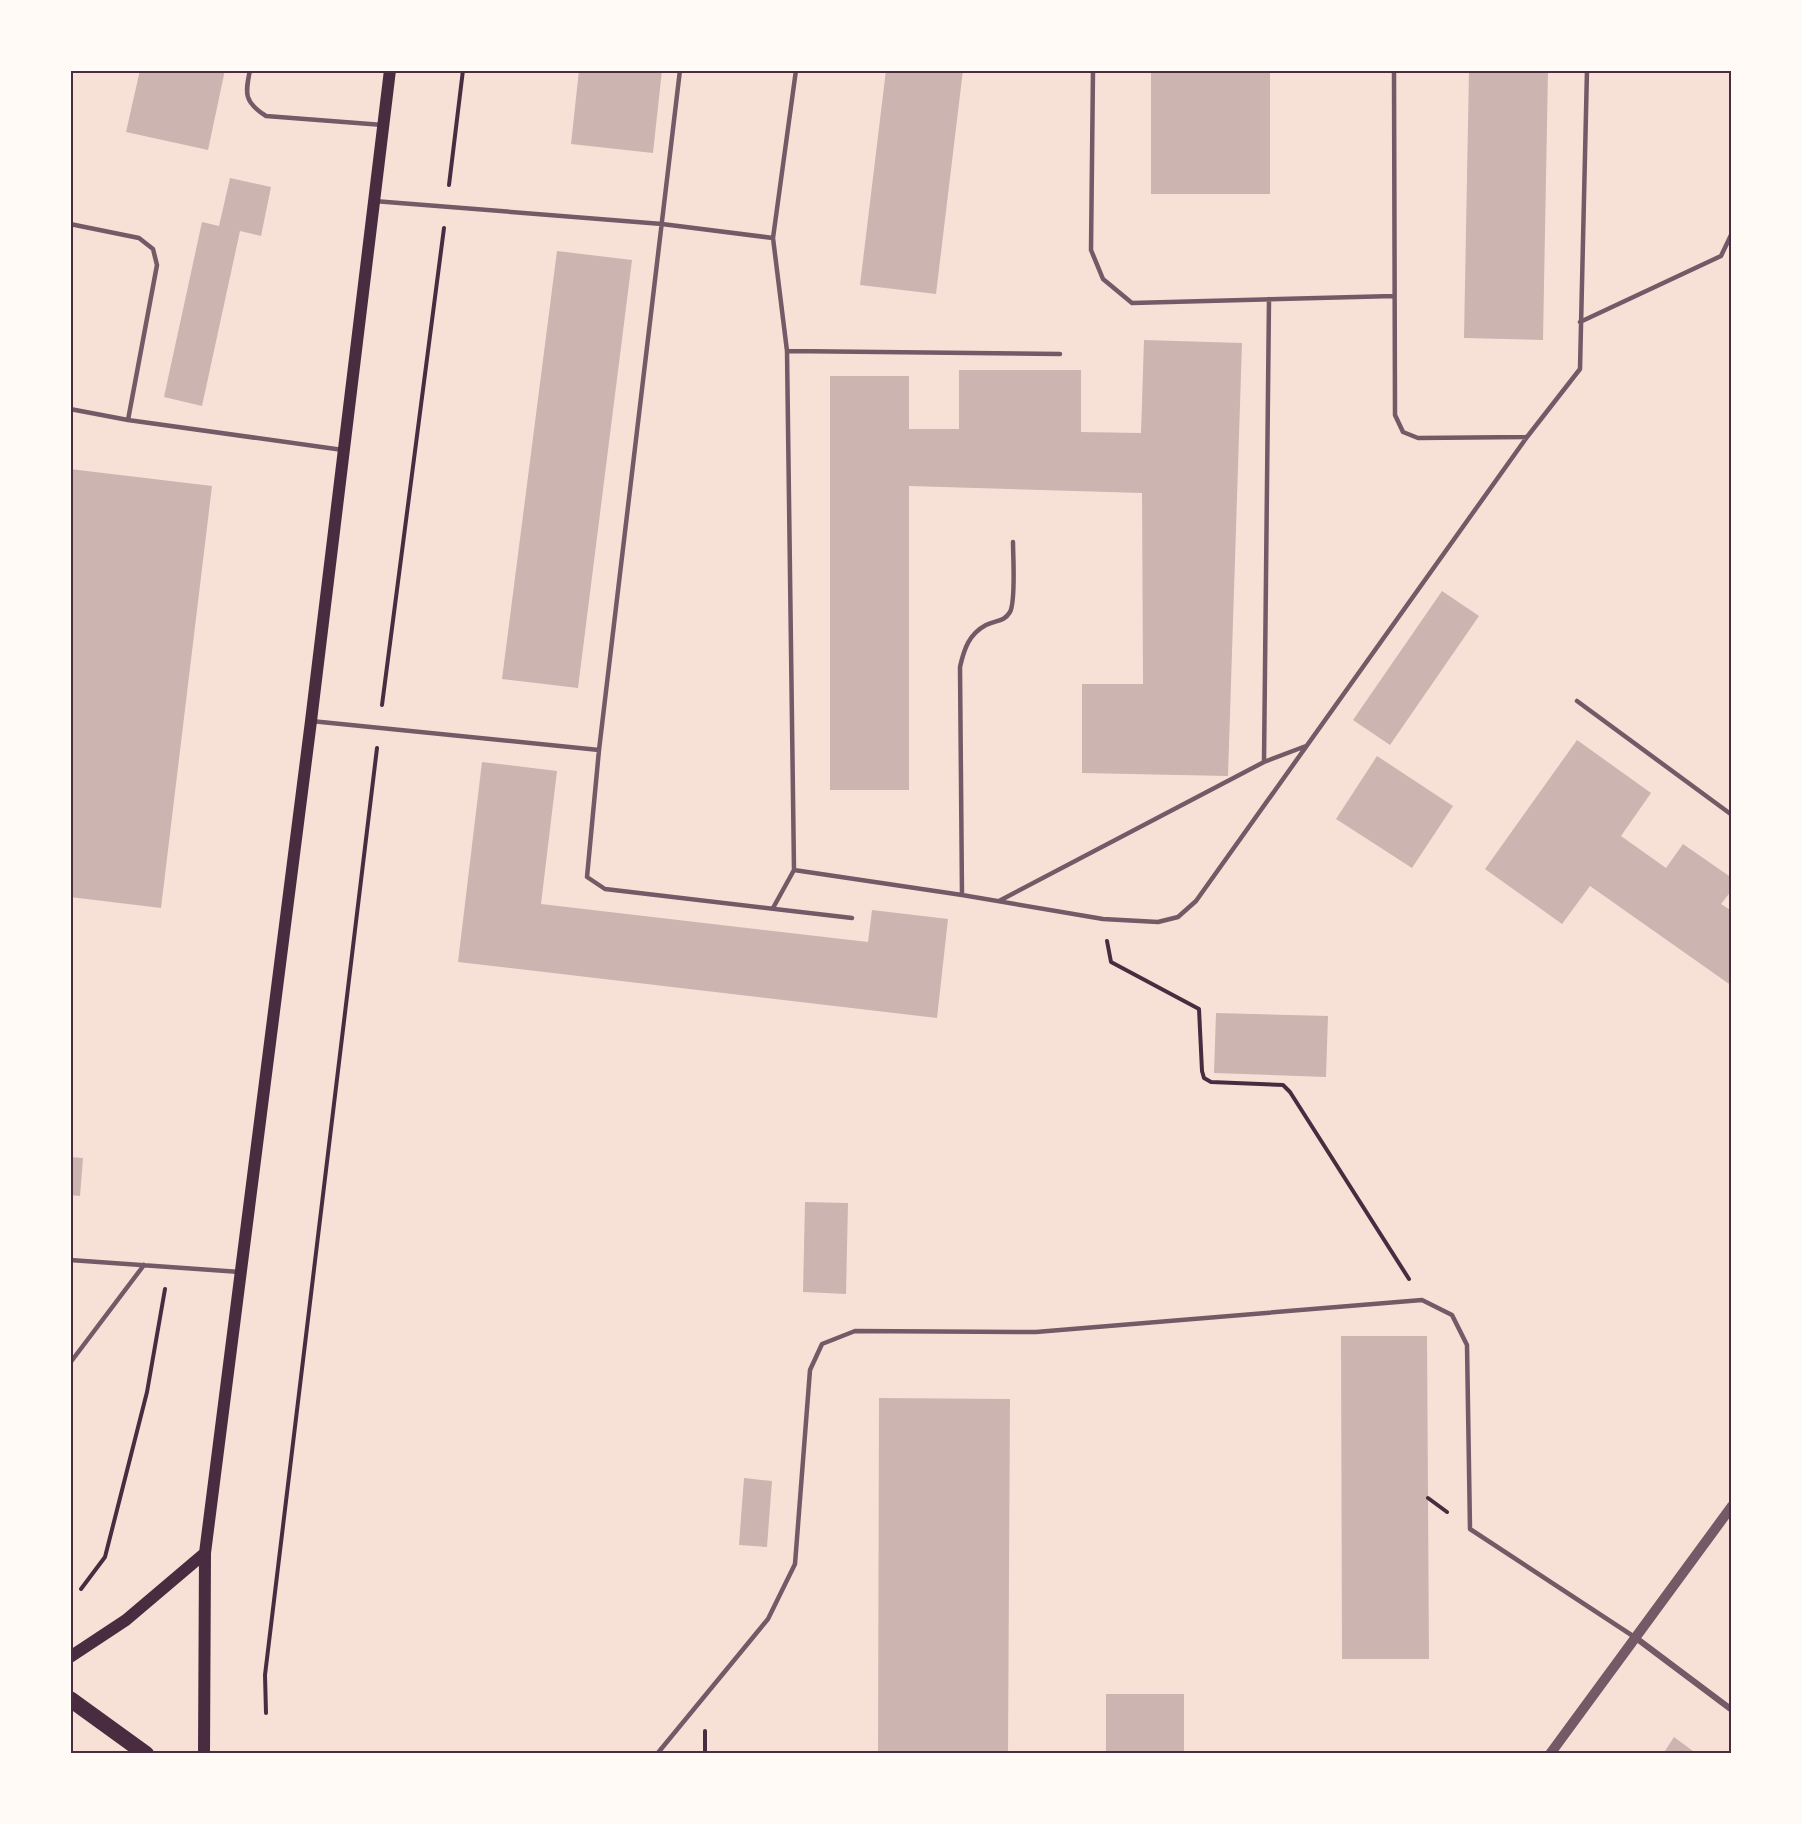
<svg xmlns="http://www.w3.org/2000/svg" width="1802" height="1824" viewBox="0 0 1802 1824" font-family="Inter,sans-serif">
	<rect width="100%" height="100%" fill="#f7e1d7"/>
	<path fill="#ccb4b1" d="M140 70H225L208 150 126 132Z
		M579 70H662L653 153 571 144Z
		M886 70H963L936 294 860 285Z
		M1151 70H1270V194H1151Z
		M1469 70H1548L1543 340 1464 338Z
		M230 178 271 187 261 236 240 231 202 406 164 397 202 222 219 226Z
		M557 251 632 260 578 688 502 679Z
		M1144 340 1242 343 1228 776 1082 773V684H1143L1142 493 909 486V790H830V376H909V429H959V370H1081V432L1141 433Z
		M70 469 212 486 161 908 70 897Z
		M1442 591 1479 616 1390 745 1353 720Z
		M1577 740 1651 793 1621 836 1666 868 1683 844 1732 878V890L1721 904 1732 911V986L1590 886 1562 924 1485 869Z
		M1377 756 1453 806 1412 868 1336 819Z
		M482 762 557 771 541 904 868 942 872 910 948 919 937 1018 458 962Z
		M1216 1013 1328 1016 1326 1077 1214 1073Z
		M70 1157 83 1158 80 1196 70 1195Z
		M805 1202 848 1203 846 1294 803 1292Z
		M1341 1336H1427L1429 1659H1342Z
		M879 1398 1010 1399 1008 1754H878Z
		M744 1478 772 1481 767 1547 739 1545Z
		M1106 1694H1184V1754H1106Z
		M1674 1737 1697 1754H1663Z"/>
	<g fill="none" stroke-linecap="round" stroke-linejoin="round">
		<path stroke="#4a2c40" stroke-width="4" d="M449 185 463 70
			M382 705 444 228
			M1107 941 1111 962 1199 1009 1202 1071 1204 1078 1211 1082 1283 1085 1290 1092 1409 1279
			M1428 1498 1447 1512
			M81 1589 105 1557 147 1392 165 1289
			M266 1713 265 1675 377 748
			M705 1754V1731"/>
		<path stroke="#755966" stroke-width="4.5" d="M250 70C245 94 244 102 266 116L383 125
			M796 70 773 238 787 351 794 870 962 895 1103 919 1158 922 1178 917 1196 901 1527 437 1580 369 1587 70
			M1093 70 1091 250 1103 279 1132 303 1394 296
			M1394 70 1395 415 1403 432 1418 438 1527 437
			M374 201 662 224 773 238
			M70 224 139 238 153 249 157 265 128 420
			M1580 322 1721 256 1732 233
			M787 351 1060 354
			M70 409 128 420 343 450
			M1577 701 1732 815
			M311 721 599 750 587 877 605 889 852 918
			M599 750 680 70
			M1264 762 1306 746
			M962 895 960 667C964 649 969 634 986 625 996 620 1004 622 1010 612 1016 601 1013 556 1013 542
			M999 901 1264 762 1269 299
			M773 908 794 870
			M70 1260 240 1272
			M70 1363 144 1265
			M657 1754 768 1619 795 1564 810 1370 822 1344 855 1331 1036 1332 1422 1300 1452 1315 1467 1345 1470 1529 1636 1638"/>
		<path stroke="#755966" stroke-width="6" d="M1636 1638 1732 1710"/>
		<path stroke="#755966" stroke-width="10" d="M1550 1754 1732 1506"/>
		<path stroke="#4a2c40" stroke-width="12" d="M70 1657 126 1620 205 1553
			M204 1754 205 1553 311 721 390 70"/>
		<path stroke="#4a2c40" stroke-width="16" d="M70 1699 146 1754"/>
	</g>
	<rect width="1802" height="1824" fill="none" stroke="#fffaf5" stroke-width="144"/>
	<rect x="72" y="72" width="1658" height="1680" fill="none" stroke="#4a2c40" stroke-width="2"/>
</svg>
